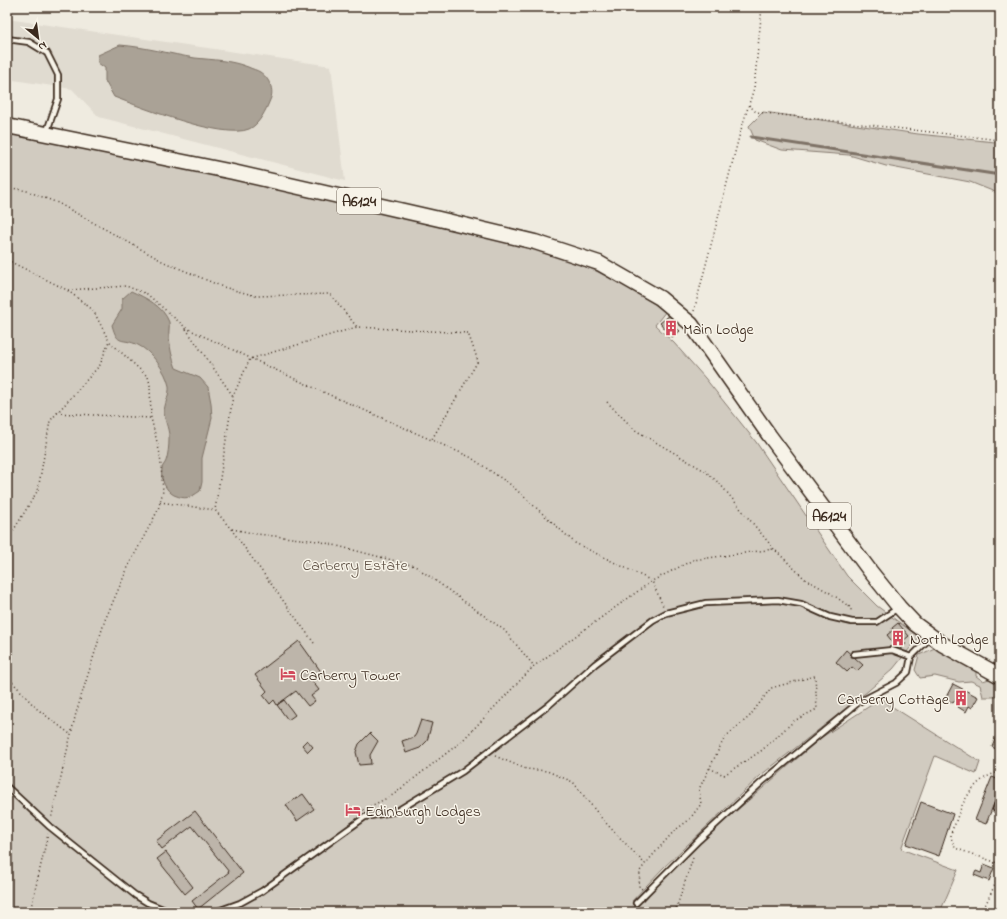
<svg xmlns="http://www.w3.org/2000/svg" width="1007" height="919" viewBox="0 0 1007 919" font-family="'Indie Flower',sans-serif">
	<rect width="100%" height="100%" fill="#efebe0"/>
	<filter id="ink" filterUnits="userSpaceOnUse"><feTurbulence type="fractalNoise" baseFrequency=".025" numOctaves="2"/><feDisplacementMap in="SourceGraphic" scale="8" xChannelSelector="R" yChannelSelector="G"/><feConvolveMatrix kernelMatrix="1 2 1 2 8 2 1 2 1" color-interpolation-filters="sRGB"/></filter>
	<g filter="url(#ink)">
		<path fill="#e0dbd0" d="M7 19 331 66 345 181 99 117 72 89 7 79Z"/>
		<path fill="#d1cbc0" stroke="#867a6f" d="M763 112 829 121 918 134 995 142 1000 144V194L970 182 886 166 849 155 782 150 755 140 749 126Z
			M7 132 223 176 556 254C596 268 630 289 666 311L655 325 674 343 705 378 756 442 847 576 877 606 919 637 893 669 868 691 761 775 663 868 632 901H644L667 873 713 831 822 737 882 698 888 704 980 762 976 774 935 756 901 849 958 870 940 912H7Z
			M937 647 976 670V676L983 681 992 678 1000 682V714L997 713V697H983L980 685 971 681 959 682 935 676 920 678 915 670 919 655Z"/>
		<path fill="#aaa296" stroke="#7e7266" d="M120 45C146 47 170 54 195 58 214 60 230 60 248 67 252 69 257 70 260 72 269 78 275 90 270 100 266 110 259 125 249 129 223 140 141 107 114 97L105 81V68L98 63V55Z
			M131 291C146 298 163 306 169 322 170 327 168 333 169 338 170 348 172 358 176 368L200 378 208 387 211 403 212 418 202 458V482L200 491C190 498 186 500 174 495 166 491 160 479 162 469 162 466 165 464 166 461 168 455 169 446 169 440 170 431 165 422 164 413 164 404 170 395 169 386 166 371 151 351 138 345 122 337 118 347 112 325L122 309V299Z"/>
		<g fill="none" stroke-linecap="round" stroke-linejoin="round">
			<path stroke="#7e7266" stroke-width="3" d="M751 137 1000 175"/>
		</g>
		<path fill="#bdb5aa" stroke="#3b2a1e" d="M670 315 676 321 675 326 680 331 672 337 660 323Z
			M898 623 909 636 903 641 906 644 899 650 887 635 893 630 892 628Z
			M299 641 322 673 312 681 319 690 311 696 315 701 308 706 296 691 277 705 274 700 270 704 263 695 267 691 255 675Z
			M846 650 863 665 857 671 852 667 847 672 836 662Z
			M953 684 978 697 972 708 969 706 966 712 958 707 961 702 956 699 953 703 945 699Z
			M284 700 295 715 288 720 277 705Z
			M421 720 432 723 427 741 420 748 406 753 402 741 414 737 416 734Z
			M1000 727V751L992 747Z
			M370 733 378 741 370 755 371 764 359 765 356 752 359 744Z
			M307 740 313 747 308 752 302 745Z
			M992 777 1000 780V788L986 824 975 820Z
			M303 794 314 809 297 821 286 805Z
			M921 802 953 814 939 856 906 844Z
			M195 811 243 873 198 909 192 901 229 872 192 826 162 849 156 841Z
			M166 852 193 887 185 894 157 859Z
			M984 864 994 868 989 881 974 875 976 871 981 873Z"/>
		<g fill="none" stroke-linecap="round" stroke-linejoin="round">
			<g stroke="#3b2a1e" stroke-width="8">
				<path id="service" d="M7 39 29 42 47 53 58 75V99L47 131
					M854 654 892 650 911 657
					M7 787 50 827 135 895 148 903 170 912
					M996 809 1000 797
					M636 903 699 840 762 782 859 702 896 683 908 672 911 657 931 637
					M215 912 240 903 262 891 365 817 397 811 463 771 549 705 595 664 653 620 666 613 706 603 778 600 801 604 830 617 852 622H877L898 608"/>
			</g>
			<g stroke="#3b2a1e" stroke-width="17">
				<path id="primary" d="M7 126 233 172 439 219 535 242 599 263 660 298 691 324 769 435 870 571 899 607 915 624 942 644 1000 676"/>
			</g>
			<path stroke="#3b2a1e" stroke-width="1.5" stroke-dasharray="1 3" stroke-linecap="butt" d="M749 105 756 112 1000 140
				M7 187 27 191 58 203 164 262 223 287 256 296 330 294 357 327 468 333 478 361 432 439
				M7 260 67 290 93 310 109 341 148 377 150 384 151 418 160 454 163 491 158 510 129 565 105 620 76 713 51 819
				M68 290 126 286 147 294 186 328 321 391 470 457 511 485 575 543 652 581 663 606
				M694 311 740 133 754 88 762 7
				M186 329 233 396
				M607 402 635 430 705 471 720 484 774 549 805 579 832 594 851 608V614
				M57 413 151 418
				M160 502 215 510
				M232 529 257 534 318 541 415 566 504 630 534 666
				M7 541 38 490 50 421 100 365 109 341
				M314 643 231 529 215 510 233 396 250 359 357 327
				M7 676 36 708 70 734
				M495 756 526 769 547 771 573 782 603 820 645 864
				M1000 772C975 777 962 801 955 824 953 827 951 832 951 836 951 839 954 844 955 848L1000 864
				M363 810 393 795 462 741 534 666 652 581 693 560 774 549
				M642 889 639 887 640 871 645 864 674 831 689 820 701 804 699 789 725 737 749 717 771 688 815 676 817 709 794 721 761 751 724 775 709 768
				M30 912 48 834
				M675 912 694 855
				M982 912 1000 874"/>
			<use href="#service" stroke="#f7f3e8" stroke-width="4.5"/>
			<use href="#primary" stroke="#f7f3e8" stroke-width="14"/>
		</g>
	</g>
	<defs>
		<g id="building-bare" transform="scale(1.2)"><path d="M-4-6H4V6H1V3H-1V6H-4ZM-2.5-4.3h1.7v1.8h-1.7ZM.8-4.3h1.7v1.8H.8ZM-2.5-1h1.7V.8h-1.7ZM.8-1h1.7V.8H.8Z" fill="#d1495b" stroke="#f7f3e8" stroke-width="2.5" paint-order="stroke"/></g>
		<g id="hotel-bare" transform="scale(1.2)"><path d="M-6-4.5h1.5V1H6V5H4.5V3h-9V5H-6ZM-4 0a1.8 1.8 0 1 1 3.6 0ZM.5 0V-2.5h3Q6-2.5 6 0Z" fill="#d1495b" stroke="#f7f3e8" stroke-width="2.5" paint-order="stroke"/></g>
	</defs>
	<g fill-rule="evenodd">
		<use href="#building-bare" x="671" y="328"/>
		<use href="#building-bare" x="898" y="638"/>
		<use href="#hotel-bare" x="288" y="674"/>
		<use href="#building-bare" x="961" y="698"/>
		<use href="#hotel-bare" x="353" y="810"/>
	</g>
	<g text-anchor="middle" stroke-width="3" stroke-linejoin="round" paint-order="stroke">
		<g fill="#f7f3e8" stroke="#73665b" stroke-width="1">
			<rect x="337" y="188" width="44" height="26" rx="3"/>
			<rect x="807" y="503" width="44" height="26" rx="3"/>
		</g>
		<g font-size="15" font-weight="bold" fill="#3b2a1e">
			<text x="359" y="206">A6124</text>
			<text x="829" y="521">A6124</text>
		</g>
		<g font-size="16" fill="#3b2a1e" stroke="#f7f3e8" text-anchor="start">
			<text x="683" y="334">Main Lodge</text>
			<text x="910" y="644">North Lodge</text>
			<text x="300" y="680">Carberry Tower</text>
			<text x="949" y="704" text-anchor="end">Carberry Cottage</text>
			<text x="365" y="816">Edinburgh Lodges</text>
		</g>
		<g font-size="16" fill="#605246" stroke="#f7f3e8">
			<text x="355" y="570">Carberry Estate</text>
		</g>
	</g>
	<rect width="1007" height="919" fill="none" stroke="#f7f3e8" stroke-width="24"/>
	<rect x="12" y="12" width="983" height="895" fill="none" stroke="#3b2a1e" stroke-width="1.5" filter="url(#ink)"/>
	<g transform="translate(38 38) rotate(151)" stroke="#f7f3e8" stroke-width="3" paint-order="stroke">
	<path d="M0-3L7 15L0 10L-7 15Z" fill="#3b2a1e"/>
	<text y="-6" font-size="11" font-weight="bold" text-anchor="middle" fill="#3b2a1e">N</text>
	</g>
</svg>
